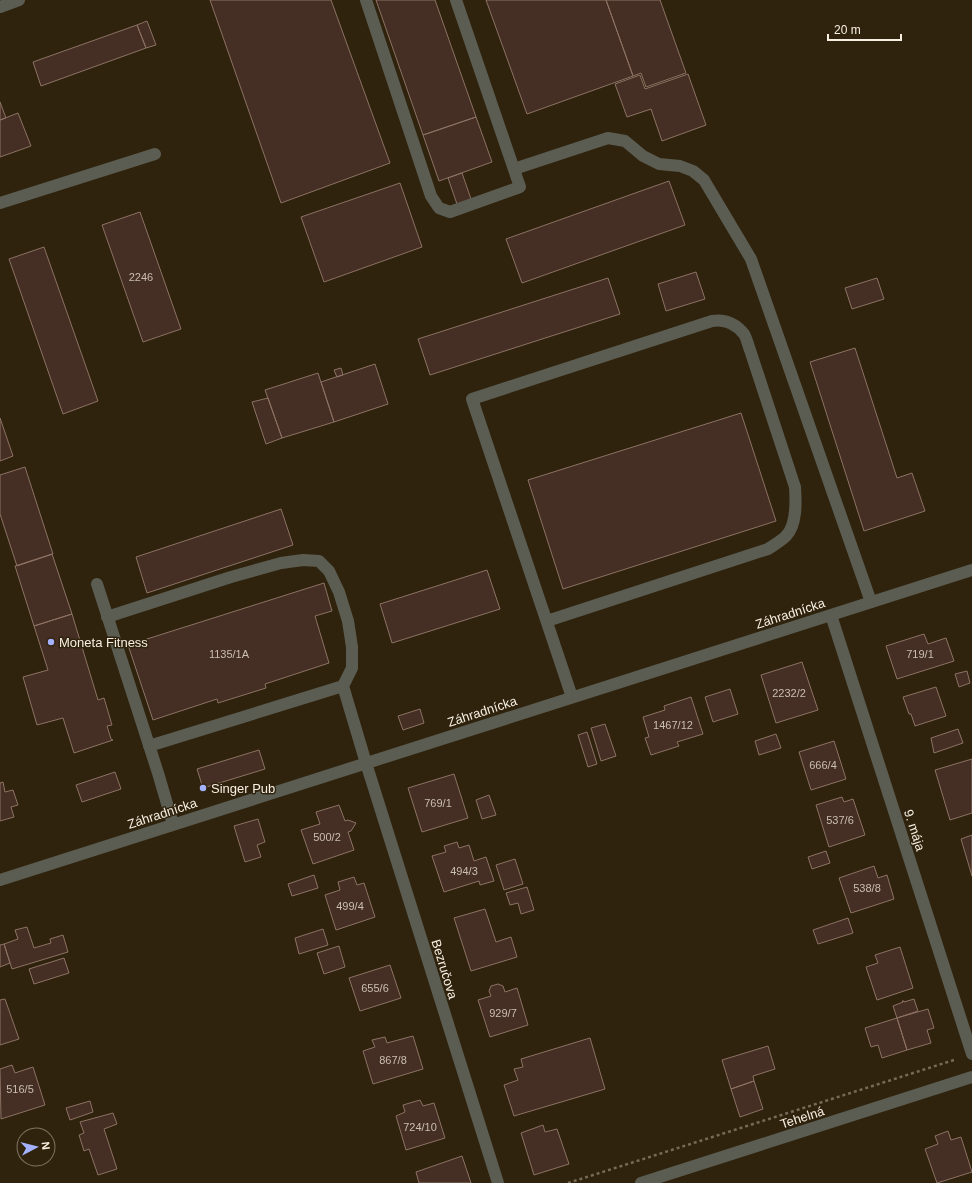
<svg xmlns="http://www.w3.org/2000/svg" width="972" height="1183" viewBox="0 0 972 1183" font-family="Arial,sans-serif">
	<rect width="100%" height="100%" fill="#2f230d"/>
	<path fill="#452e23" stroke="#8c7264" d="M210 0H331L390 163 281 203Z
		M376 0H435L476 117 423 135Z
		M486 0H606L633 76 527 114Z
		M606 0H660L686 73 646 87 641 73 633 76Z
		M147 21 156 45 146 48 137 25Z
		M137 25 146 48 41 86 33 62Z
		M688 74 706 125 662 141 651 109 627 117 615 84 640 75 645 89Z
		M0 102 6 118 0 120Z
		M18 113 31 146 0 157V120Z
		M476 117 492 162 439 181 423 135Z
		M462 173 472 202 458 207 448 178Z
		M669 181 685 225 522 283 506 239Z
		M400 183 422 247 324 282 301 217Z
		M140 212 181 329 143 342 102 225Z
		M44 247 98 401 63 414 9 259Z
		M696 272 705 299 666 311 658 284Z
		M608 278 620 314 430 375 418 339Z
		M877 278 884 299 852 309 845 288Z
		M855 348 897 478 912 473 925 511 864 531 810 362Z
		M375 364 388 404 334 422 321 382Z
		M341 368 343 375 337 377 334 370Z
		M318 373 334 422 282 438 265 390Z
		M268 398 282 438 266 444 252 402Z
		M741 413 776 521 563 589 528 480Z
		M0 418 13 456 0 461Z
		M25 467 53 554 17 566 0 514V475Z
		M281 509 293 545 147 593 136 557Z
		M52 554 72 614 34 626 15 566Z
		M487 570 500 609 392 643 380 604Z
		M324 583 332 611 315 616 329 663 265 684 266 688 218 703 217 699 153 720 128 645Z
		M72 614 98 700 104 698 112 725 107 726 111 739 113 740 74 753 63 718 37 725 23 677 48 670 34 626Z
		M924 634 928 644 946 638 954 661 897 679 886 646Z
		M802 662 818 710 776 723 761 675Z
		M967 671 970 683 959 687 955 674Z
		M936 687 946 716 915 726 911 714H909L903 697Z
		M730 689 738 714 713 722 705 697Z
		M691 697 703 734 677 742 679 746 651 755 645 738 649 737 643 717 665 710 664 706Z
		M420 709 424 723 403 730 398 716Z
		M605 724 616 756 601 761 591 728Z
		M958 729 963 743 934 753 931 738Z
		M587 732 597 764 588 767 578 735Z
		M776 734 781 748 759 755 755 741Z
		M834 741 846 779 811 790 799 752Z
		M259 750 265 769 203 788 197 769Z
		M972 759V813L950 820 935 770Z
		M115 772 121 789 82 802 76 785Z
		M454 774 468 818 422 832 408 788Z
		M3 782 5 792 13 790 18 805 11 807 14 817 0 821V783Z
		M489 795 496 815 482 819 476 800Z
		M842 797 844 802 853 799 865 835 829 847 816 805Z
		M339 805 345 821 348 820 356 823 351 831 348 832 354 850 313 864 301 830 320 824 316 812Z
		M258 819 265 842 257 845 261 857 245 862 234 826Z
		M972 835V876L961 839Z
		M457 842 459 848 469 845 474 861 486 857 494 881 480 885 479 881 444 892 432 856 446 852 444 846Z
		M826 851 830 863 812 869 808 857Z
		M515 859 523 884 504 890 496 865Z
		M874 866 878 878 887 875 894 899 851 913 839 878Z
		M314 875 318 888 292 896 288 884Z
		M354 877 357 885 364 883 375 917 336 930 325 895 340 890 338 882Z
		M527 887 534 910 521 914 518 903 510 905 506 893Z
		M485 909 496 942 511 937 517 957 471 971 454 918Z
		M848 918 853 933 818 944 813 930Z
		M27 927 34 948 51 943 50 939 63 935 68 952 12 969 4 944 18 939 15 930Z
		M323 929 328 945 299 954 295 938Z
		M4 944 10 963 0 967V945Z
		M339 946 345 967 324 974 317 953Z
		M900 947 913 988 877 1000 866 967 878 963 875 955Z
		M64 958 69 973 34 984 29 969Z
		M390 965 401 998 360 1011 349 978Z
		M498 984 503 986 505 992 517 988 528 1025 490 1037 478 1000 491 996 489 991 491 986Z
		M5 999 19 1039 0 1045V1000Z
		M914 999 918 1011 897 1018 893 1006 903 1002 902 1001H904V1002Z
		M928 1009 934 1028 927 1030 931 1043 907 1050 897 1018Z
		M897 1018 907 1050 882 1058 878 1045 871 1047 865 1028Z
		M413 1036 423 1069 373 1084 363 1051 375 1047 372 1040 385 1037 387 1043Z
		M590 1038 605 1089 514 1116 504 1085 518 1080 514 1069 523 1067 521 1059Z
		M768 1046 775 1069 753 1076 754 1081 731 1089 722 1060Z
		M12 1065 15 1073 33 1067 45 1105 1 1119 0 1069Z
		M754 1081 763 1109 740 1117 731 1089Z
		M420 1100 423 1106 434 1103 445 1138 406 1150 396 1116 405 1112 403 1105Z
		M90 1101 93 1112 70 1120 66 1108Z
		M113 1113 117 1124 104 1129 117 1169 98 1175 89 1149 84 1151 79 1135 84 1133 80 1122Z
		M543 1125 545 1132 557 1129 569 1164 534 1175 521 1133Z
		M948 1131 951 1140 961 1137 972 1172 937 1183 925 1149 938 1144 935 1136Z
		M462 1156 471 1183H419L416 1172Z"/>
	<g fill="none" stroke-linecap="round" stroke-linejoin="round">
		<path stroke="#766b58" stroke-width="2.5" stroke-dasharray="3 3" stroke-linecap="butt" d="M568 1183 954 1060"/>
		<path stroke="#5c5d52" stroke-width="12" d="M366 0 431 196 439 208 450 212 520 187 456 0
			M0 7 19 0
			M514 169 608 138 625 141 643 156 659 164 680 166 693 171 704 180 751 259 871 602
			M0 203 155 154
			M97 584 158 773 173 824
			M107 617 231 577 281 563 303 560 319 561 329 571 339 592 348 621 352 647V668L343 686 366 763
			M547 621 768 549C774 545 781 541 786 536 797 525 796 502 795 487L750 350C748 345 747 339 744 334 736 324 725 319 712 321L472 399 572 697
			M149 746 343 686"/>
		<path stroke="#5c5d52" stroke-width="12" d="M831 615 972 1054
			M366 763 498 1183
			M0 880 972 570
			M641 1183 972 1077"/>
	</g>
	<g fill="#a4b1fc" stroke="#2f230d" stroke-width="1.5">
		<circle cx="51" cy="642" r="4"/>
		<circle cx="203" cy="788" r="4"/>
	</g>
	<g text-anchor="middle" stroke-width="3" stroke-linejoin="round" paint-order="stroke">
		<g font-size="11" fill="#cabfb2">
			<text x="141" y="281">2246</text>
			<text x="229" y="658">1135/1A</text>
			<text x="920" y="658">719/1</text>
			<text x="789" y="697">2232/2</text>
			<text x="673" y="729">1467/12</text>
			<text x="823" y="769">666/4</text>
			<text x="438" y="807">769/1</text>
			<text x="840" y="824">537/6</text>
			<text x="327" y="841">500/2</text>
			<text x="464" y="875">494/3</text>
			<text x="867" y="892">538/8</text>
			<text x="350" y="910">499/4</text>
			<text x="375" y="992">655/6</text>
			<text x="503" y="1017">929/7</text>
			<text x="393" y="1064">867/8</text>
			<text x="20" y="1093">516/5</text>
			<text x="420" y="1131">724/10</text>
		</g>
		<g font-size="13" fill="#f7efe2" stroke="#2f230d">
			<text transform="translate(790 613) rotate(-18)" y="5">Záhradnícka</text>
			<text transform="translate(482 711) rotate(-18)" y="5">Záhradnícka</text>
			<text transform="translate(162 813) rotate(-18)" y="5">Záhradnícka</text>
			<text transform="translate(915 830) rotate(72)" y="5">9. mája</text>
			<text transform="translate(445 969) rotate(73)" y="5">Bezručova</text>
			<text transform="translate(802 1117) rotate(-18)" y="5">Tehelná</text>
		</g>
		<g font-size="13" fill="#f7efe2" stroke="#2f230d" text-anchor="start">
			<text x="59" y="647">Moneta Fitness</text>
			<text x="211" y="793">Singer Pub</text>
		</g>
	</g>
	<g transform="translate(36 1147) rotate(83)"><circle r="19" fill="#2f230d" stroke="#7f7562"/>
	<path d="M0-3L7 15L0 10L-7 15Z" fill="#a4b1fc"/>
	<text y="-6" font-size="11" font-weight="bold" text-anchor="middle" fill="#f7efe2">N</text>
	</g>
	<path d="M828 34v6h73v-6" fill="none" stroke="#f7efe2" stroke-width="2"/>
	<text x="834" y="34" font-size="12" fill="#f7efe2" stroke="#2f230d" stroke-width="3" paint-order="stroke">20 m</text>
</svg>
